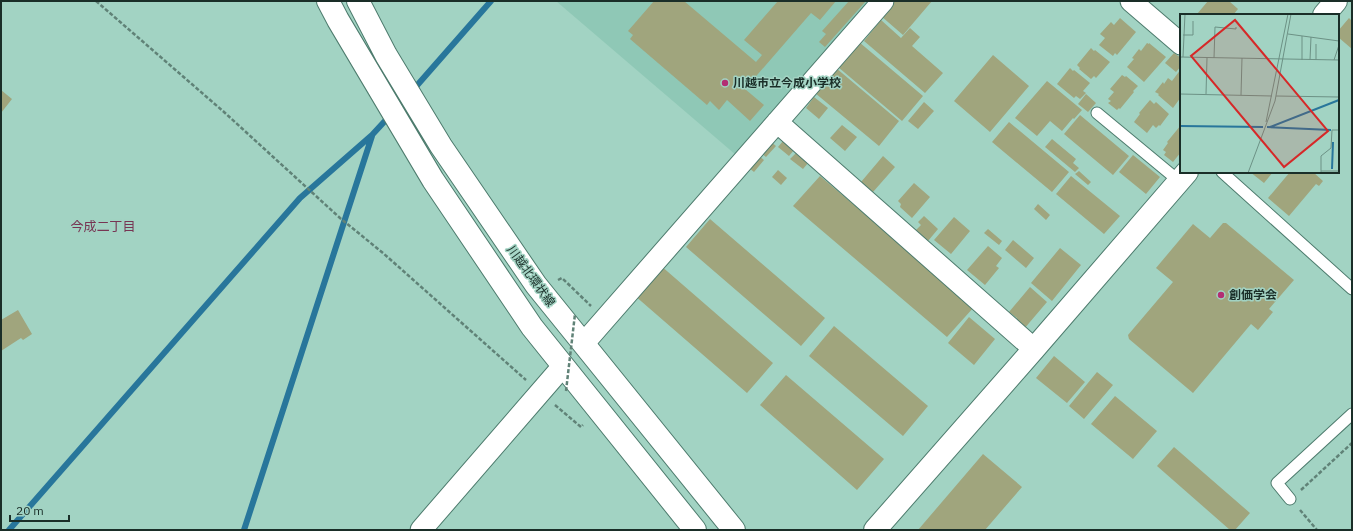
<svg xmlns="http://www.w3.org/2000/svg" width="1353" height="531" viewBox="0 0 1353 531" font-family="'IBM Plex Sans','Noto Sans JP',sans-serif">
	<rect width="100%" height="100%" fill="#a2d3c3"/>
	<path fill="#8fc8b6" d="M556 1H870L736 155Z"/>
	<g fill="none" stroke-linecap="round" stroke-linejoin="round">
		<path stroke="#28769b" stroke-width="6" d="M413 90 491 1
			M9 530 300 198 372 135 407 97
			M244 530 372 136"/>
	</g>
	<path fill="#a0a57d" d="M654 1H684L756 62 762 55 744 40 778 1H836L820 20 811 13 745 89 764 105 750 121 727 100 719 110 710 101 707 105 630 39 633 35 628 31Z
		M849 1H866L825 47 819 42 826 34 822 31Z
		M894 1H932L903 35 881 16Z
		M1208 1H1229L1238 9 1233 15H1198L1197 14Z
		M1120 18 1136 32 1117 55 1115 53 1113 56 1099 45 1105 38 1100 34 1111 22 1114 25Z
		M1349 18 1352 21V49L1338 37V31Z
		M881 20 901 38 910 28 920 37 912 46 943 73 925 93 864 41Z
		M859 42 923 96 902 121 838 67Z
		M1147 43 1149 44V43L1166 57 1144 82 1127 67 1134 59 1132 58 1139 49 1141 51Z
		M1091 48 1094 51 1095 50 1110 62 1096 78 1094 76 1091 79 1079 69 1080 68 1077 65Z
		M1174 53 1181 58V66L1176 72 1165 63Z
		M993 55 1029 86 990 132 954 101Z
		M836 68 899 121 879 146 815 93Z
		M1070 68 1073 71 1074 70 1090 83 1083 91 1086 93 1080 99 1076 96 1074 98 1057 84Z
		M1181 69V97L1173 108 1158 95 1159 94 1155 92 1163 82 1164 84 1168 78 1172 81Z
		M1122 75 1125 77 1126 76 1138 86 1133 91 1134 92 1120 109 1119 108 1117 110 1108 103 1111 101 1108 99 1114 92 1110 89Z
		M1047 81 1082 110 1074 119 1073 118 1062 131 1050 121 1037 136 1015 118Z
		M1 90 12 99 1 113Z
		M1086 94 1096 103 1088 112 1078 104Z
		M814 97 828 108 819 119 806 108Z
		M1150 100 1154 104 1156 102 1169 114 1160 126 1159 125 1156 128 1153 125 1147 133 1134 122 1140 114 1139 113Z
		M924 102 934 111 918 129 908 121Z
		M1080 115 1129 156 1113 175 1064 134Z
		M1009 122 1069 172 1052 192 992 142Z
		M842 125 857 137 845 151 830 138Z
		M1181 125V152L1173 162 1164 155 1166 152 1163 150 1168 143 1167 142Z
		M1052 139 1076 159 1073 163 1079 168 1075 172 1045 147Z
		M783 141 794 150 789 156 778 147Z
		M771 142 776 146 766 157 761 153Z
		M796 153 808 163 803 169 790 159Z
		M1133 155 1160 177 1146 194 1119 172Z
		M759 156 764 160 754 172 749 168Z
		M883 156 895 167 873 192 861 182Z
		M778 170 787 178 781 185 772 177Z
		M1079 171 1091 182 1088 185 1075 174Z
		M1250 172H1273L1264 183Z
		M1290 172H1313L1323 181 1319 186 1316 184 1289 216 1268 198Z
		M820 176 974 307 947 337 793 206Z
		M1071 176 1120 216 1104 234 1056 194Z
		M914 183 930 197 912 218 900 207 901 204 898 201Z
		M1038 204 1050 215 1046 220 1034 209Z
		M924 216 938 229 928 241 916 230 921 225 918 222Z
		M954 217 970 231 951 254 934 240Z
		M710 219 825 318 801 346 686 247Z
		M1223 223H1226L1294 280 1269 309 1273 312 1258 330 1251 324 1193 393 1129 339 1128 335 1173 282 1156 268 1193 224 1210 238Z
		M988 229 1002 241 999 245 984 233Z
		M1013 240 1034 258 1026 268 1005 250Z
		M988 246 1002 258 996 266 999 268 985 285 967 270Z
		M1060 248 1081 265 1052 301 1031 283Z
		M660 265 773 363 747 393 634 295Z
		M1030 287 1047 302 1024 329 1015 321 1017 318 1009 312Z
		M18 310 32 334 23 340 21 338 1 351V320Z
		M969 317 995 339 974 365 948 343Z
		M834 326 928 406 903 436 809 356Z
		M1054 356 1085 382 1067 403 1036 378Z
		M1097 372 1113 385 1084 419 1069 406Z
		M786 375 884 459 857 490 760 405Z
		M1115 396 1157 431 1133 459 1091 424Z
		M1174 447 1250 513 1235 530H1230L1157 466Z
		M983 454 1022 487 985 530H918Z"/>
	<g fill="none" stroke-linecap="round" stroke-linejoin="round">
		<g stroke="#4d7b6d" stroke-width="13">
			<path id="service" d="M1097 113 1179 181
				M1222 172 1352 289
				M1290 499 1277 483 1352 414"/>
		</g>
		<g stroke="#4d7b6d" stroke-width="23">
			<path id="minor" d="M1131 1 1181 44
				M777 122 1034 349
				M584 343 883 1
				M421 530 563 366"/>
		</g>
		<g stroke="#4d7b6d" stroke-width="24">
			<path id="tertiary" d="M1324 15 1336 1
				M875 530 1034 349 1187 172"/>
		</g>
		<g stroke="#4d7b6d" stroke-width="24">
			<path id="secondary" d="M328 1 338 20 433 180 532 327 695 530
				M358 1 386 55 441 146 536 285 734 530"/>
		</g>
		<path stroke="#608277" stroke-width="2.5" stroke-dasharray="4 2" stroke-linecap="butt" d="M96 1 224 112 340 218 383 253 526 380
			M558 280 562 278 591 306
			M555 405 581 427 583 425
			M1301 490 1352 443
			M1300 510 1317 530"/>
		<use href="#service" stroke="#fff" stroke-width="11"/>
		<use href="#minor" stroke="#fff" stroke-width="21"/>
		<use href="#tertiary" stroke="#fff" stroke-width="22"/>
		<use href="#secondary" stroke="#fff" stroke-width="22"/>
		<path stroke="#608277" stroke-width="2.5" stroke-dasharray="4 2" stroke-linecap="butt" d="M566 391 575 314"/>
	</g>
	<g fill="#b32e73" stroke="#a2d3c3" stroke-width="1.5">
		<circle cx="725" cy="83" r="4"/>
		<circle cx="1221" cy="295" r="4"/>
	</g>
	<g text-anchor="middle" stroke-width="3" stroke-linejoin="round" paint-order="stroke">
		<g font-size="12" font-weight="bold" fill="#1a2e28" stroke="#a2d3c3" text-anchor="start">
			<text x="733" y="87">川越市立今成小学校</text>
			<text x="1229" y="299">創価学会</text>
		</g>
		<g font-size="12" fill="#1a2e28" stroke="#a2d3c3">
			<text transform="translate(531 276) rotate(54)" y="4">川越北環状線</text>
		</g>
		<g font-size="13" fill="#773553" stroke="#a2d3c3">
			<text x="103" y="231">今成二丁目</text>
		</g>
	</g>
	<g transform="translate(1180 14)">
		<rect width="159" height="159" fill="#a2d3c3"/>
		<path fill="none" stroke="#28769b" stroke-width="2" d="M0 112 83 113M87 113 151 116M90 113 159 86M152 155 153 128"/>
		<path fill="none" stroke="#6c9185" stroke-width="1" d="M108 20 159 27M3 21H13V7M122 22V46M0 43 159 46M3 43 5 0M34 44 35 13 56 15V13M130 46 131 23M136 46V30M154 46 159 31M0 80 92 82M26 80 27 44M61 81 62 44M96 82 159 83M86 108 108 0M141 157H159M68 159 95 87 111 0M141 159V142L151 134 152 116H159"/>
		<path fill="#d62828" fill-opacity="0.15" stroke="#d62828" stroke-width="2" d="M55 6 148 117 104 153 11 42Z"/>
		<rect width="159" height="159" fill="none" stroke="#1a2e28" stroke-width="2"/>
	</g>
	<rect width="1353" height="531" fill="none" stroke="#1a2e28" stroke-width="4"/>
	<path d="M10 515v6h59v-6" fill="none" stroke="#1a2e28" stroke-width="2"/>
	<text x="16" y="515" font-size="12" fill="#1a2e28" stroke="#a2d3c3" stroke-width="3" paint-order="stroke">20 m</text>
</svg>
